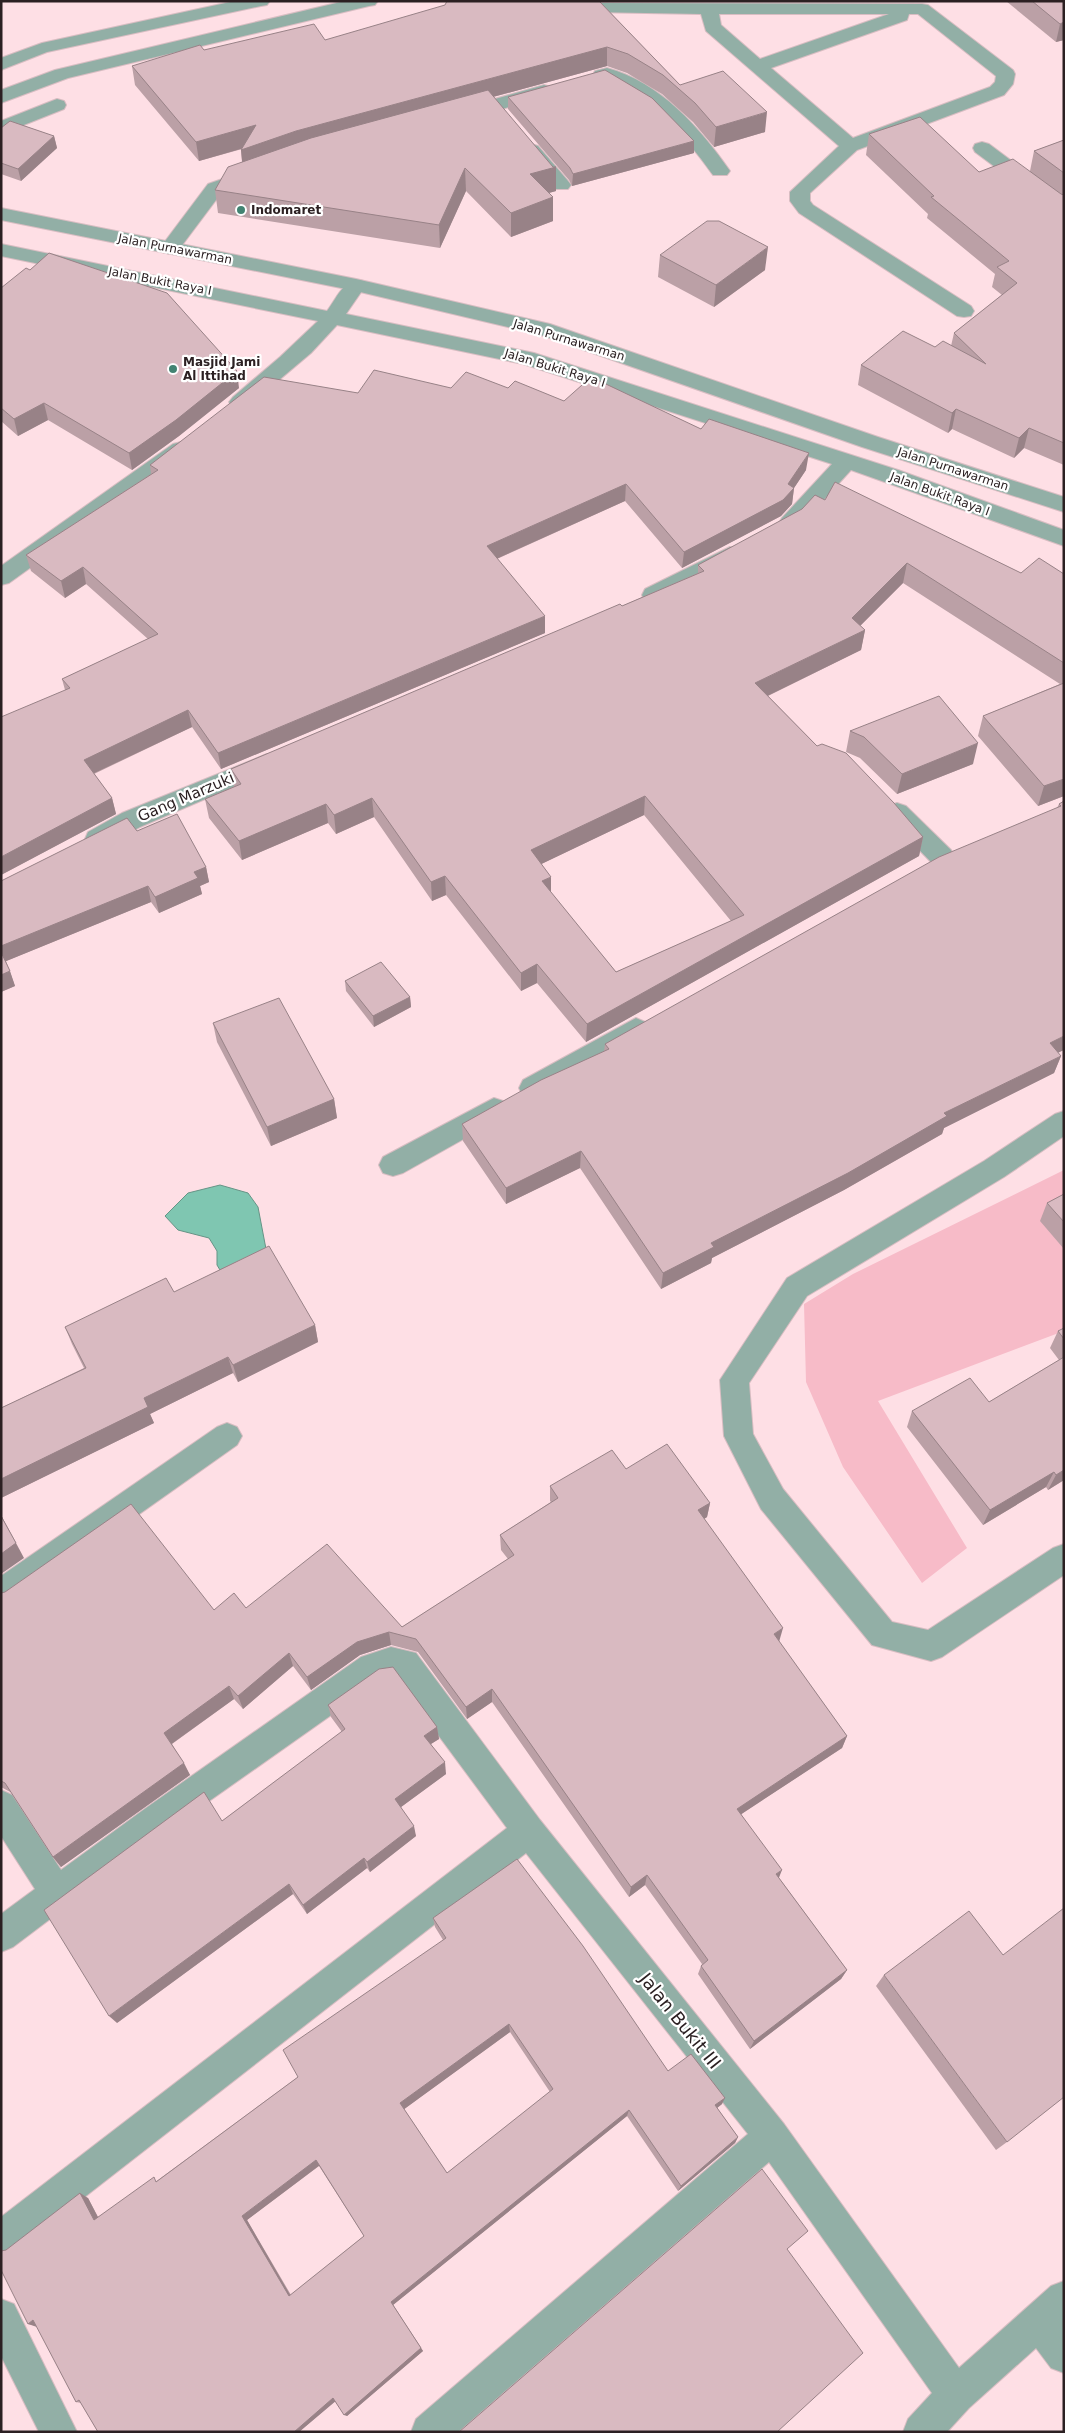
<svg xmlns="http://www.w3.org/2000/svg" width="1065" height="2433" font-family="'DejaVu Sans',sans-serif">
	<style>
		.green { fill: #f7bbc8 }
		.water { fill: #7fc6b1; stroke: #669486 }
		.lines { fill: none; stroke-linecap: round; stroke-linejoin: round }
		.minor-casing { stroke: #d8bdc2; stroke-width: 2 }
		.tertiary-casing { stroke: #d8bdc2; stroke-width: 2 }
		.minor { fill: #92afa6; fill-rule: evenodd }
		.tertiary { fill: #92afa6; fill-rule: evenodd }
		.wall { fill: #bba0a6; fill-rule: evenodd }
		.shaded-wall { fill: #988287 }
		.building { fill: #d9bac1; stroke: #988287; fill-rule: evenodd }
		.poi-dot { fill: #428372; stroke: #fff; stroke-width: 2 }
		.labels { text-anchor: middle; stroke-width: 4.5; stroke-linejoin: round; paint-order: stroke }
		.far-poi-label { font-size: 12px; font-weight: bold; fill: #2b2022; stroke: #fff; text-anchor: start }
		.far-street-label { font-size: 12px; fill: #2b2022; stroke: #fff }
		.street-label { font-size: 15px; fill: #2b2022; stroke: #fff }
		.near-street-label { font-size: 18px; fill: #2b2022; stroke: #fff }
	</style>
	<rect width="100%" height="100%" fill="#fedfe5"/>
	<path class="green" d="M1064,1170v161l-186,70 89,147 -45,35 -79,-116 -37,-85 -2,-78 49,-30z"/>
	<path class="water" d="M220,1185l28,8 10,14 8,42 -46,21 -3,-5v-14l-8,-13 -31,-8 -13,-14 23,-23z"/>
	<g class="lines">
		<g class="minor-casing">
			<g id="minor">
				<path d="M235,1h35l-3,4 -6,1 -214,46 -46,18v-12l41,-15z"/>
				<path d="M345,1h33l-3,4 -6,1 -301,72 -67,25v-13l54,-20z"/>
				<path d="M596,3l326,1 6,1 85,65 2,4 -2,10 -9,11 -147,55 -47,43v8l3,4 158,101 3,5 -3,5 -7,1 -7,-1 -158,-103 -9,-12v-9l49,-46 -133,-115 -5,-17 -111,-2 -3,-4 3,-4zM719,14h170l-129,45 -39,-34zM909,14h9l78,62 -1,6 -5,5 -137,51 -82,-70 136,-48z"/>
				<path d="M607,68c53,14 93,60 123,103l-3,4h-14c-30,-42 -66,-83 -118,-96l-2,-4 2,-4z"/>
				<path d="M544,85l7,2 2,4 -2,4 -88,25 -7,-2 -2,-4 2,-4z"/>
				<path d="M57,99l7,2 2,4 -2,4 -63,25v-13z"/>
				<path d="M982,142l7,2 75,56v15l-7,-2 -82,-61 -2,-4 2,-4z"/>
				<path d="M531,144l7,2 30,35 3,4 -3,4h-14l-30,-35 -3,-4 3,-4z"/>
				<path d="M251,169l7,2 3,4 -3,4 -36,13 -45,60 -7,2 -7,-2 -3,-4 48,-64z"/>
				<path d="M1,244l326,67c10,-13 18,-35 36,-30l3,4 -20,29 188,39 364,117 166,60v16l-213,-76 -53,58 -8,3 -8,-3 -3,-5 3,-5 50,-54 -309,-100 -186,-39 -26,28 -64,54 -7,2 -7,-2 -4,-5 4,-5 47,-40 38,-36 -317,-65z"/>
				<path d="M181,442l8,2 3,5 -3,5 -180,129 -8,2v-19l172,-122z"/>
				<path d="M730,547l8,3 3,5 -3,5 -77,41 -8,2 -8,-2 -3,-6 3,-6z"/>
				<path d="M267,754l8,3 4,6 -4,6 -135,58 -34,19 -9,2 -9,-2 -3,-7 3,-7 34,-19z"/>
				<path d="M897,803l9,3 45,44 3,7 -3,7 -9,2 -9,-2 -45,-46 -3,-6 3,-6z"/>
				<path d="M636,1018l9,4 4,7 -4,7 -104,60 -9,3 -9,-3 -4,-8 4,-8z"/>
				<path d="M494,1098l9,3 4,8 -4,8 -100,56 -10,3 -10,-3 -4,-8 4,-8z"/>
				<path d="M1064,1111v25l-60,41 -197,119 -58,87 4,51 30,55 109,133 36,8 125,-82 11,-4v31l-122,82 -11,4 -59,-16 -111,-136 -37,-73 -4,-56 67,-102 197,-117 71,-47z"/>
				<path d="M227,1423l10,4 5,9 -5,9 -225,159 -11,4v-32l216,-149z"/>
				<path d="M391,1647l25,6 124,167 244,304 175,244 92,-82 13,-5v92l-13,-5 -15,-20 -67,60 -22,24h-44l5,-13 24,-26 -163,-231 -311,270h-47l5,-13 332,-285 -222,-281 -512,399 -13,5v-40l506,-389 -111,-150 -15,2 -213,150 -155,117 -12,5v-38l34,-25 -34,-53v-46l11,5 49,75 85,-62 215,-151z"/>
				<path d="M1,2299l13,5 63,128h-38l-38,-76z"/>
			</g>
		</g>
		<g class="tertiary-casing">
			<path id="tertiary" d="M1,208l355,71 194,45 328,113 186,60v15l-202,-65 -324,-113 -182,-43 -355,-71z"/>
		</g>
		<use href="#minor" class="minor"/>
		<use href="#tertiary" class="tertiary"/>
	</g>
	<g class="wall">
		<path d="M599,1l81,84 85,47 -51,15 -21,-25 -31,-28 -35,-21 -20,-7 -114,31 63,94 -7,2 4,4v24l-42,16 -45,-46 -26,57 -222,-35 -3,-23 27,-28 -1,-12 1,-1 -43,12 -64,-76 -3,-19 72,-16 121,-10z"/>
		<path d="M1006,1h58v39l-8,2z"/>
		<path d="M508,97l186,56 -122,33 -3,-6 -61,-71z"/>
		<path d="M1,128l53,8 3,12 -36,33 -20,-7z"/>
		<path d="M869,134l110,38 51,-1 4,-20 30,-11v325l-40,-17 -10,10 -62,-29 -4,4 -90,-48 3,-20 74,-18 16,-1 3,-13 48,-38 -10,-8 3,-13 -68,-56 1,-4 -62,-59z"/>
		<path d="M660,255l105,15 -51,37 -56,-30z"/>
		<path d="M1,288l238,100 -60,48 -47,34 -84,-50 -30,16 -17,-15z"/>
		<path d="M451,388h57l56,13 137,28 105,41 -12,18 -2,16 -11,12 -99,52 -57,-67 -128,58 48,74 -324,136 -29,-42 -98,47 18,24 4,16 -115,61 64,-185 -3,-11 86,-40 -62,-55 -21,14 -34,-27 -5,-16 125,-81 -1,-9 208,-72z"/>
		<path d="M825,500l196,73 43,1v222l-26,10 -60,-70 5,-20 77,-32 -157,-101 -43,43 5,4 -4,20 -93,46 49,50 106,91 -4,19 -333,186 -49,-59 -16,8 -75,-96 -14,6 -58,-84 -38,17 -8,-11 -86,37 -33,-42 -4,-19 29,-12 -3,-18 391,-163 76,-33v-8zM644,815l87,106 -115,51 -65,-79 -10,-29z"/>
		<path d="M850,731l123,33 -76,30 -37,-36 -14,-6z"/>
		<path d="M1064,801l-6,252 3,3 -7,17 -110,55 -2,6 -98,56 -132,68 -1,5 -50,26 -81,-121 -74,36 -43,-63 -1,-17 142,-73 1,-7 452,-236 2,-4z"/>
		<path d="M137,831l69,36 3,15 -9,4 2,8 -43,19 -8,-11 -145,59 9,25 -14,6v-111z"/>
		<path d="M345,981l65,16 1,10 -37,20 -28,-36z"/>
		<path d="M213,1023l121,76 3,19 -66,28 -54,-104z"/>
		<path d="M1064,1194v55l-24,-28 7,-18z"/>
		<path d="M174,1292l141,33 3,17 -80,40 -5,-9 -83,41 4,9 -153,75v-90l83,-40 -12,-24 -7,-17z"/>
		<path d="M1064,1328v152l-16,10 -2,-3 -63,38 -76,-98 5,-16 77,-9 70,-42 -9,-12 8,-17z"/>
		<path d="M626,1469l84,34 -3,14 -3,2 75,123 68,94 -5,12 -101,66 38,64 68,92 -6,9 -91,70 -52,-75 3,-8 1,-2 -57,-79 -16,12 -137,-195 -25,17 -49,-67 -27,-7 -31,10 -49,35 -18,-24 -50,43 -9,-10 -62,45 18,31 -129,92 -8,-10 -41,-64 -11,-6v-194l213,17 32,-2 156,19 106,-68 -7,-9 -1,-15 51,-33 -1,-1v-15z"/>
		<path d="M328,1705l109,22 2,12 -8,5 15,30 -45,33 15,29 -46,36 -3,-4 -60,46 -14,-20 -176,129 105,-202 120,-89 -11,-15z"/>
		<path d="M433,1918l235,153 54,33 -5,4 21,29 -3,6 -57,48 -51,-75 -234,189 30,46 -76,65 -12,-15 -36,31h-201l-17,-29 -5,-1 -39,-76 -9,-2 -22,-74 82,-52 10,19 60,-37 140,-103 145,-137 -8,-13zM510,2032l40,60 -103,81 -43,-64zM319,2166l45,70 -73,59 -44,-75z"/>
		<path d="M884,1975l123,167 -11,8 -120,-164z"/>
	</g>
	<g class="shaded-wall">
		<path d="M1064,22v18l-8,2 4,-18z"/>
		<path d="M607,47v19l-309,84 -55,20 -2,-20 55,-19z"/>
		<path d="M767,112l-2,20 -51,15 2,-20z"/>
		<path d="M256,125l2,19 -59,17 -3,-19z"/>
		<path d="M54,136l3,12 -36,33 -3,-12z"/>
		<path d="M694,141v12l-122,33 1,-12z"/>
		<path d="M556,167v24l-26,7v-24z"/>
		<path d="M465,168l1,23 -26,57 -1,-23z"/>
		<path d="M553,197v24l-42,16v-24z"/>
		<path d="M768,247l-3,23 -51,37 2,-22z"/>
		<path d="M237,371l2,17 -60,48 -47,34 -3,-17z"/>
		<path d="M44,403l4,17 -30,16 -4,-17z"/>
		<path d="M956,409l-4,20 -4,4 4,-20z"/>
		<path d="M1029,428l-5,20 -10,10 5,-20z"/>
		<path d="M809,453l-3,17 -12,18 -2,16 -11,12 -99,52 2,-16 104,-68z"/>
		<path d="M626,484l-1,17 -138,62v-17z"/>
		<path d="M907,563l-4,20 -55,55 4,-20z"/>
		<path d="M83,567l3,17 -21,14 -4,-17z"/>
		<path d="M545,616v17l-324,136 -3,-16z"/>
		<path d="M865,630l-4,20 -108,53 2,-20z"/>
		<path d="M188,710l4,17 -104,49 -4,-16z"/>
		<path d="M978,743l-5,21 -76,30 5,-20z"/>
		<path d="M1064,779v17l-26,10 6,-20z"/>
		<path d="M645,796l-1,19 -113,54v-19z"/>
		<path d="M112,798l4,16 -115,61v-18z"/>
		<path d="M372,798l2,19 -38,17 -2,-19z"/>
		<path d="M326,804l2,19 -86,37 -3,-19z"/>
		<path d="M923,837l-4,19 -333,186 1,-18z"/>
		<path d="M206,867l3,15 -9,4 2,8 -43,19 -4,-16 39,-25z"/>
		<path d="M445,876l1,19 -14,6 -1,-19z"/>
		<path d="M551,877v19l-9,-15z"/>
		<path d="M148,886l3,16 -147,60 -3,-9v-7z"/>
		<path d="M537,964v19l-16,8v-18z"/>
		<path d="M10,971l5,15 -14,6v-17z"/>
		<path d="M410,997l1,10 -37,20 -1,-11z"/>
		<path d="M1064,1036v14l-21,10 7,-17z"/>
		<path d="M1061,1056l-7,17 -110,55 -2,6 -98,56 -132,68 -1,5 -50,26 2,-16 48,-30 233,-130z"/>
		<path d="M334,1099l3,19 -66,28 -4,-19z"/>
		<path d="M581,1151l-1,17 -74,36v-16z"/>
		<path d="M315,1325l3,17 -80,40 -5,-17z"/>
		<path d="M228,1357l5,16 -83,41 4,9 -153,75v-19l143,-81z"/>
		<path d="M1064,1470v10l-16,10 8,-15z"/>
		<path d="M1054,1472l-8,15 -63,38 7,-15z"/>
		<path d="M710,1503l-3,14 -12,8 3,-15z"/>
		<path d="M1,1515l23,43 -23,16z"/>
		<path d="M783,1628l-4,14 -5,-8z"/>
		<path d="M389,1632l2,13 -31,10 -49,35 -4,-13 50,-35z"/>
		<path d="M289,1653l4,13 -50,43 -5,-13z"/>
		<path d="M229,1686l5,13 -64,46 -6,-12z"/>
		<path d="M492,1689v13l-25,17 -1,-12z"/>
		<path d="M437,1727l2,12 -13,8 -2,-11z"/>
		<path d="M847,1736l-5,12 -108,71 3,-10z"/>
		<path d="M445,1762l1,12 -49,36 -2,-11z"/>
		<path d="M184,1763l6,12 -129,92 -8,-10z"/>
		<path d="M414,1826l2,10 -46,36 -3,-10z"/>
		<path d="M364,1858l3,10 -60,46 -4,-9z"/>
		<path d="M782,1870l-4,10 -2,-6z"/>
		<path d="M647,1875l-2,10 -16,12 2,-10z"/>
		<path d="M289,1884l4,10 -176,129 -8,-7z"/>
		<path d="M847,1970l-6,9 -91,70 4,-8z"/>
		<path d="M509,2024l1,8 -107,78 -3,-7z"/>
		<path d="M725,2098l-3,6 -10,8 3,-7z"/>
		<path d="M629,2110l-2,6 -234,189 30,46 -76,65 -3,-1 47,-113z"/>
		<path d="M738,2137l-3,6 -57,48 3,-5z"/>
		<path d="M316,2160l4,5 -73,55 46,80 -4,-4 -47,-80z"/>
		<path d="M80,2193l8,5 14,27 -8,-5z"/>
		<path d="M33,2320l4,7 -9,-3z"/>
		<path d="M333,2398l4,2 -38,32h-5z"/>
	</g>
	<g class="building">
		<path d="M447,1h152l81,84 43,-14 44,41 -51,15 -21,-24 -32,-28 -35,-21 -21,-7 -311,84 -55,19 15,-25 -60,17 -64,-76 68,-21 4,5 110,-26 11,16 120,-35z"/>
		<path d="M1032,1h32v21l-4,2z"/>
		<path d="M605,70l47,28 42,43 -121,33 -3,-6 -62,-71z"/>
		<path d="M488,90l65,77h3l-26,7 23,23 -42,16 -46,-45 -26,57 -224,-35 13,-23 83,-29z"/>
		<path d="M920,117l59,55 34,-13 48,35 3,1v248l-35,-15 -10,10 -63,-29 -4,4 -91,-48 42,-34 32,16 8,-6 43,23 -32,-31 63,-50 -20,-16 12,-6 -78,-64 3,-1 -65,-62z"/>
		<path d="M10,121l44,15 -36,33 -17,-6v-35z"/>
		<path d="M1064,140v33l-30,-22z"/>
		<path d="M707,221h12l49,26 -52,38 -56,-30z"/>
		<path d="M49,253l118,40 70,78 -61,49 -47,33 -85,-50 -30,16 -13,-11v-120l25,-20 4,2z"/>
		<path d="M374,370l77,18 15,-16 42,16 7,-7 49,20 27,-24 110,52 8,-10 100,34 -21,31 6,4 -11,12 -99,52 -58,-68 -139,62 58,70 -327,137 -30,-43 -104,50 28,38 -111,59v-140l69,-29 -8,-9 96,-45 -75,-67 -22,14 -35,-26 132,-85 -8,-5 114,-88 94,16z"/>
		<path d="M835,482l186,91 18,-15 25,16v89l-157,-100 -55,55 13,12 -110,53 62,63 5,-2 24,9 48,50 29,34 -336,187 -50,-60 -16,9 -76,-97 -14,6 -59,-84 -38,17 -8,-11 -87,37 -34,-42 36,-15 -10,-15 328,-139 61,-26 2,2 82,-35 -6,-6 104,-56 13,-14 10,5zM645,796l99,119 -128,57 -74,-91 9,-4 -20,-27z"/>
		<path d="M1064,683v96l-20,7 -61,-70z"/>
		<path d="M939,696l39,47 -76,31 -38,-37 -14,-6z"/>
		<path d="M1064,801v235l-14,7 11,13 -117,57 3,3 -99,57 -137,70 3,4 -51,26 -82,-122 -75,37 -44,-64 79,-44 68,-31 -4,-5 334,-187 122,-51 -2,-2z"/>
		<path d="M177,814l29,53 -12,5 4,6 -43,19 -7,-11 -147,60v-65l126,-63 10,13z"/>
		<path d="M1,952l9,19 -9,4z"/>
		<path d="M381,962l29,35 -37,19 -28,-35z"/>
		<path d="M279,998l55,101 -67,28 -54,-104z"/>
		<path d="M1064,1194v28l-17,-19z"/>
		<path d="M269,1246l46,79 -82,40 -5,-8 -84,41 4,9 -147,72v-71l85,-40 -21,-41 101,-49 8,14z"/>
		<path d="M1064,1328v11l-6,-8z"/>
		<path d="M1064,1357v113l-8,5 -2,-3 -64,38 -78,-99 58,-33 19,24z"/>
		<path d="M667,1444l43,59 -12,7 85,118 -9,6 73,102 -110,73 45,61 -6,4 71,96 -93,71 -53,-75 7,-6 -61,-85 -16,12 -139,-198 -26,18 -50,-68 -27,-7 -32,10 -50,35 -18,-24 -51,43 -9,-10 -65,47 20,30 -131,94 -48,-74 -4,-2v-188l4,-1 126,-88 83,106 20,-17 12,15 81,-64 75,83 112,-72 -14,-20 58,-37 -8,-12 62,-36 14,19z"/>
		<path d="M1,1516l15,27 -15,11z"/>
		<path d="M393,1667l44,60 -13,9 21,26 -50,37 19,27 -47,36 -3,-4 -61,47 -14,-21 -180,132 -65,-106 160,-118 18,29 123,-92 -17,-24 51,-36z"/>
		<path d="M517,1859l66,87 85,125 23,-17 34,44 -10,7 23,32 -57,49 -52,-76 -238,192 30,46 -77,67 -11,-17 -39,34h-196l-19,-32 -3,2 -43,-82 -5,4 -27,-54v-19l5,-1 74,-57 14,27 60,-43 2,5 142,-105 -15,-27 163,-112 -13,-20zM509,2024l44,65 -106,84 -47,-70zM316,2160l48,76 -75,60 -47,-80z"/>
		<path d="M1064,1908v189l-57,45 -123,-167 85,-64 34,44z"/>
		<path d="M762,2169l46,62 -21,18 76,104 -86,79h-318z"/>
	</g>
	<g class="poi-dot">
		<circle cx="241" cy="210" r="5"/>
		<circle cx="173" cy="369" r="5"/>
	</g>
	<g class="labels">
		<g class="far-poi-label">
			<text x="251" y="214">Indomaret</text>
			<text x="183" y="366">Masjid Jami<tspan x="183" dy="14">Al Ittihad</tspan></text>
		</g>
		<g class="far-street-label">
			<text transform="translate(175 249) rotate(11)" y="4">Jalan Purnawarman</text>
			<text transform="translate(160 281) rotate(11)" y="4">Jalan Bukit Raya I</text>
			<text transform="translate(569 340) rotate(17)" y="4">Jalan Purnawarman</text>
			<text transform="translate(555 368) rotate(17)" y="4">Jalan Bukit Raya I</text>
			<text transform="translate(953 469) rotate(18)" y="4">Jalan Purnawarman</text>
			<text transform="translate(940 494) rotate(20)" y="4">Jalan Bukit Raya I</text>
		</g>
		<g class="street-label">
			<text transform="translate(186 797) rotate(-23)" y="5">Gang Marzuki</text>
		</g>
		<g class="near-street-label">
			<text transform="translate(680 2021) rotate(51)" y="6">Jalan Bukit III</text>
		</g>
	</g>
	<rect width="1065" height="2433" fill="none" stroke="#2b2022" stroke-width="5"/>
</svg>
